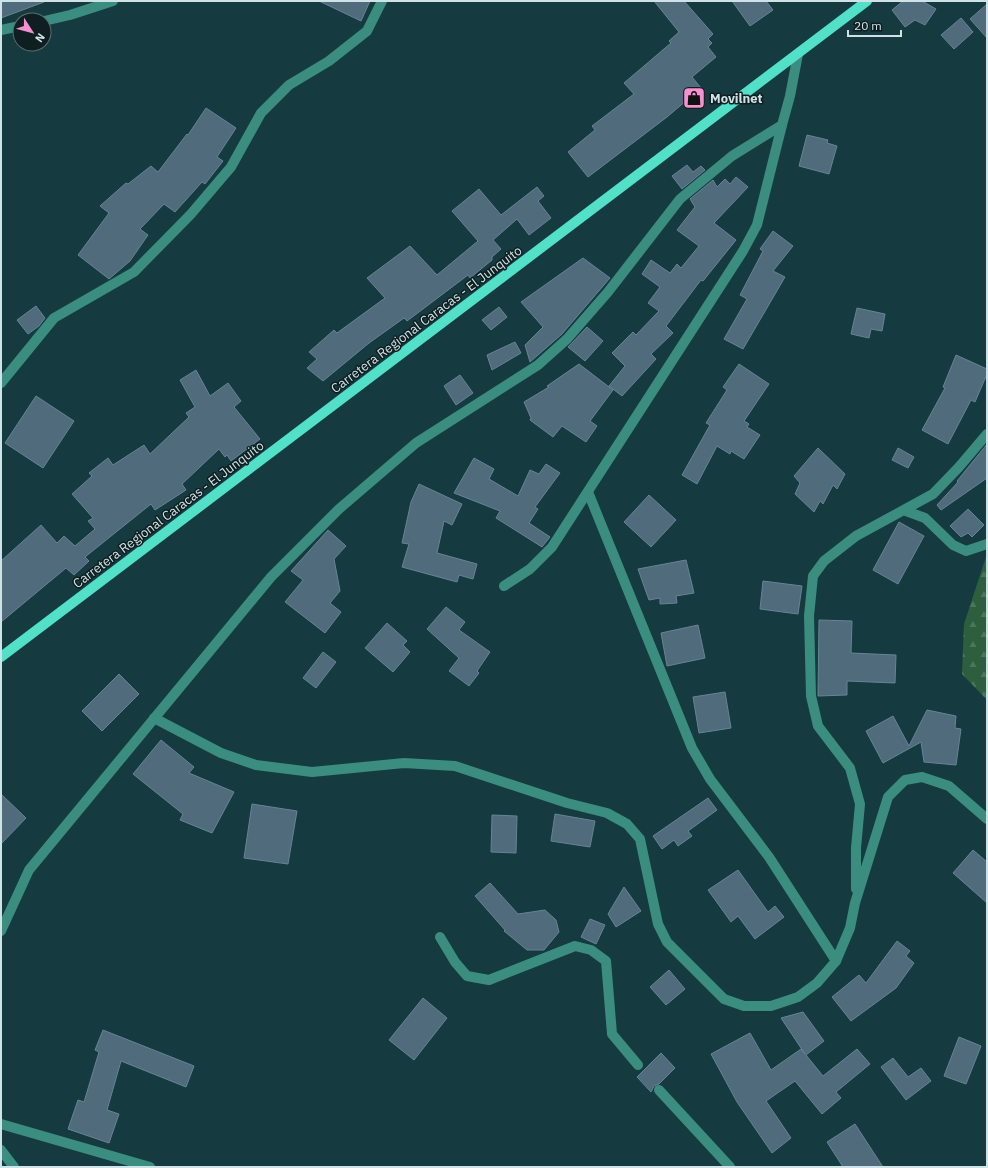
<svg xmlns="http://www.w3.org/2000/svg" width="988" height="1168" font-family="'IBM Plex Sans',sans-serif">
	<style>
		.forest { fill: url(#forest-firs) }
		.building { fill: #4f6b7c; stroke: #678496 }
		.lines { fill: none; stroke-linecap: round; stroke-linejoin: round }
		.minor { stroke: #3b8d80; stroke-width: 10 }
		.major { stroke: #52e0c9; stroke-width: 10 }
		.labels { text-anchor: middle; stroke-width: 3; stroke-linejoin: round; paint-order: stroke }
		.poi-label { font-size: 13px; font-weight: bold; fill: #cfe3e6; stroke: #0f1f21; text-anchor: start }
		.street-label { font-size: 13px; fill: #cfe3e6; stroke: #0f1f21 }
	</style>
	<defs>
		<pattern id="forest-firs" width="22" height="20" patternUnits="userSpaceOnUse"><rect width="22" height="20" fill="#2d5f3f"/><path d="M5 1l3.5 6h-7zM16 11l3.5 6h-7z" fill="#4a765b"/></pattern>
	</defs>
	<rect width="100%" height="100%" fill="#153b40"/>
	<path class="forest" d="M987,554v146l-25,-26 2,-50z"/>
	<g class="building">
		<path d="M1,1h42l1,1 -43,16z"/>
		<path d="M319,1h51l-9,20z"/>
		<path d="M654,1h30l29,33 -5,5 4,4 -4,4 8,10 -24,20 9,11 -34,29 -79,60 -20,-25 27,-22 -3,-4 42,-32 -10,-11 47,-40 -2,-2 10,-9z"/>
		<path d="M732,1h34l7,9 -23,16z"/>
		<path d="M903,1h19l14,8 -11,16 -10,-5 -10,7 -13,-17z"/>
		<path d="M987,4v34l-17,-19z"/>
		<path d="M961,18l12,14 -19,17 -13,-14z"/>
		<path d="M206,108l30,20 -19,29 6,4 -18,23 -3,-2 -27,30 -11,-8 -24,25 8,6 -18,26 -21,18 -31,-24 31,-42 -9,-7 26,-23 2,1 23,-18 7,6 29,-38 1,1z"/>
		<path d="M807,135l21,5 -1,3 10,3 -8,28 -30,-8z"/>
		<path d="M687,165l6,7 8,-6 4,4 -23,19 -10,-13z"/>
		<path d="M736,177l12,10 -34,36 22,17 -33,41 -2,-1 -35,46 7,7 -22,21 5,5 -34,37 -13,-10 16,-20 -13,-13 21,-21 3,3 23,-24 -11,-8 12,-16 -18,-13 9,-14 19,13 7,-9 4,4 18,-22 -22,-16 18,-23 -5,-8 23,-19 4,7 8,-8 5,5z"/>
		<path d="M537,187l7,9 -6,5 13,17 -22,17 -12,-16 -24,21 8,9 -9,8v3l-22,18 -2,-3 -61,46 -3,-3 -35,25 -46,38 -16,-13 10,-9 -8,-7 25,-22 3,3 48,-35 -18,-20 43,-32 27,29 41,-34 -26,-30 27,-22 22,26z"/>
		<path d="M773,231l20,15 -20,25 12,6 -42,72 -19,-10 23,-40 -7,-4 23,-44 -3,-2z"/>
		<path d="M583,258l27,20 -48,56 -32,28 -5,-17 18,-18 -22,-25z"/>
		<path d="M36,306l9,12 -6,8 -11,8 -11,-14z"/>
		<path d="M499,307l8,10 -16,13 -9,-10z"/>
		<path d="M857,308l28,6 -3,17 -11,-2 -2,9 -18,-4z"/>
		<path d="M587,327l16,14 -18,20 -17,-14z"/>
		<path d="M515,342l6,11 -29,17 -5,-15z"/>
		<path d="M956,355l31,14v5l-12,28 -4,-2 -23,44 -26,-14 23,-42 -2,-1z"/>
		<path d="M579,364l34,26 -23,31 7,5 -11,16 -24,-16 -9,11 -23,-17 1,-2 -7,-16 25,-15 -2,-1z"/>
		<path d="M739,364l30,20 -25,37 5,3 -2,3 13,8 -16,24 -13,-8 -1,3 -13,-8 -20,38 -15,-9 28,-50 -4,-2 21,-33 -4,-3z"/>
		<path d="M196,370l14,26 18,-13 13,18 -7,6 26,32 -29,22 -4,-6 -2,2 -6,-8 -37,35 4,6 -31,20 -4,-6 -66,53 4,4 -15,14 -8,-7 -65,54v-61l40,-36 16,18 7,-7 11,10 20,-17 -7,-8 5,-3 -21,-24 20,-18 -3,-3 19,-15 5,7 31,-20 6,9 39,-37 -3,-4 9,-6 -15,-27z"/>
		<path d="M460,375l13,18 -17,12 -12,-19z"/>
		<path d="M36,396l38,25 -31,47 -38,-25z"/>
		<path d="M987,444v34l-46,32 -4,-5 21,-23 -1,-1z"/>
		<path d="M818,448l27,26 -8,15 -4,-4 -10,19 -3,-3 -6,11 -19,-18 5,-11 -6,-7z"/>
		<path d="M898,448l16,9 -6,11 -16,-8z"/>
		<path d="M474,458l20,11 -5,10 29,17 12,-26 9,4 7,-10 14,9 -25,34 3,2 -9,14 21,14 -8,10 -46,-29 4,-7 -46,-18z"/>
		<path d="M419,484l43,20 -10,21 -8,-4 -7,32 40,11 -4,15 -14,-4 -2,7 -55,-15 7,-23 -7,-1 9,-41z"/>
		<path d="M649,495l27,25 -25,27 -27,-25z"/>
		<path d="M968,509l16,16 -12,12 -4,-4 -7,4 -11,-11z"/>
		<path d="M899,522l25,14 -26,48 -25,-14z"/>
		<path d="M328,530l18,16 -12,13 6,32 -10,12 11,9 -16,21 -40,-31 18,-22 -12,-9z"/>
		<path d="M686,560l8,33 -18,3 1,7 -17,1v-6l-11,2 -11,-31z"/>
		<path d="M763,581l39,5 -4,28 -38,-5z"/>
		<path d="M446,607l19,15 -6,8 31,22 -13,19 2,2 -10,13 -20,-15 10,-13 -32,-29z"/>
		<path d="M819,620l33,1 -1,32 45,2 -1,28 -48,-2v14l-29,1z"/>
		<path d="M387,623l20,18 -4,4 7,7 -17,20 -28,-24z"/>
		<path d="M698,625l7,33 -38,8 -6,-33z"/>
		<path d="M323,652l13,10 -20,26 -13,-10z"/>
		<path d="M119,674l20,20 -37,37 -20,-20z"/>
		<path d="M725,692l6,36 -32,5 -6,-36z"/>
		<path d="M927,710l29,6 -1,12 6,1 -5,36 -32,-3 -3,-20 -38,21 -17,-32 27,-15 16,30z"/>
		<path d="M161,740l33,27 -5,6 45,19 -22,41 -32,-13 3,-6 -50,-40z"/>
		<path d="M1,794l25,24 -25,26z"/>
		<path d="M708,798l9,12 -29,21 4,5 -14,10 -4,-6 -12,9 -9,-13z"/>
		<path d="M252,804l45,7 -9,53 -44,-6z"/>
		<path d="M555,814l40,7 -5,26 -39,-6z"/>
		<path d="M492,815l25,1 -1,37 -25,-1z"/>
		<path d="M973,850l14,12v41l-34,-30z"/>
		<path d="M738,870l30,42 7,-6 9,11 -29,22 -17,-23 -7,6 -23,-32z"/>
		<path d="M490,883l28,31 27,-4 11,10 3,12 -15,18h-17l-23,-19 1,-1 -30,-34z"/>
		<path d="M624,887l17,24 -25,16 -8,-13z"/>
		<path d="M590,919l15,6 -9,19 -15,-7z"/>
		<path d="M897,941l13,10 -4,5 8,7 -18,25 -45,33 -19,-24 27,-22 7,8z"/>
		<path d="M669,970l16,19 -19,16 -16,-18z"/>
		<path d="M423,998l24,20 -33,42 -25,-20z"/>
		<path d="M803,1012l21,29 -18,14 17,21 34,-27 13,15 -34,28 5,6 -19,16 -27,-33 -29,20 25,37 -19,15 -35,-51 -26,-48 39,-21 21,37 30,-21 4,5 -24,-36z"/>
		<path d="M103,1030l91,36 -8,21 -65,-26 -14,49 12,4 -10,29 -41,-14 10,-29 6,2 15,-50 -4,-2z"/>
		<path d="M959,1037l22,9 -15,38 -22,-8z"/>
		<path d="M661,1053l14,15 -16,16 -5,2 -3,6 -14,-15z"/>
		<path d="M893,1058l15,19 13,-9 10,13 -25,19 -25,-33z"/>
		<path d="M855,1124l28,43h-40l-16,-25z"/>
	</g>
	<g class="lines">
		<g class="minor">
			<path d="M44,21l26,-6 43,-14"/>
			<path d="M1,30l19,-4"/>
			<path d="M1,383l53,-65 80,-46 57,-58 40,-47 30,-54 28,-28 40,-24 38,-30 15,-30"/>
			<path d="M588,492l104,256 18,31 59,78 67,104"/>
			<path d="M906,511l19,7 28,27 13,6 21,-7"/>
			<path d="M504,586l26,-17 22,-22 191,-296 14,-26 25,-100"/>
			<path d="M154,718l67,35 35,12 56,7 92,-9 51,3 112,37 40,10 20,11 13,15 18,85 9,18 57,57 20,7h27l27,-9 19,-14 19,-22 14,-33 5,-25 33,-106 17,-17 17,-3 27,9 38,33"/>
			<path d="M856,889v-41l4,-44 -10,-36 -32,-42 -7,-30 -2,-80 4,-40 11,-15 32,-25 77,-42 26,-27 28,-33"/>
			<path d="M1,931l28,-61 242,-293 68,-68 77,-66 122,-78 29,-26 41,-47 72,-93 52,-43 50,-31 8,-29 8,-42"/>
			<path d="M440,937l15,25 12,14 22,4 86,-34 16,4 15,11 6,73 26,31"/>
			<path d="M659,1090l71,77"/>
			<path d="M1,1124l149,43"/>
			<path d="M1,1150l13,17"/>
		</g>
		<path class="major" d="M1,657l866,-656"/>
	</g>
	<defs>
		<g id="shop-square" transform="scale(1.15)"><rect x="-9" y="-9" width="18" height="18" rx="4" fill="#f790ce" stroke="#0f1f21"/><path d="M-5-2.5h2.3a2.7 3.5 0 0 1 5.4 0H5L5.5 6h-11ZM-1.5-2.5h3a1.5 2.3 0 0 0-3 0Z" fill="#111"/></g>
	</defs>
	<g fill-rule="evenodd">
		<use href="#shop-square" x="694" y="98"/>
	</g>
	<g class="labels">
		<g class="poi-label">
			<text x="710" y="103">Movilnet</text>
		</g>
		<g class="street-label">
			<text transform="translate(426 319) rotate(-37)" y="5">Carretera Regional Caracas - El Junquito</text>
			<text transform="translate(168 514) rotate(-37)" y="5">Carretera Regional Caracas - El Junquito</text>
		</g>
	</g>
	<rect width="988" height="1168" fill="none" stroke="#cfe3e6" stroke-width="4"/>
	<g transform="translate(32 32) rotate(126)"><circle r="19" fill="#0f1f21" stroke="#5c6d70"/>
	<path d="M0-3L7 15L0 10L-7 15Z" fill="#f790ce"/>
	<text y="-6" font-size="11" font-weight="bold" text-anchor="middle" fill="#cfe3e6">N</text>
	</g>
	<path d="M848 30v6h53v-6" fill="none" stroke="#cfe3e6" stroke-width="2"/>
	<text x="854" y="30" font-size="12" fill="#cfe3e6" stroke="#0f1f21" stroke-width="3" paint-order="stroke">20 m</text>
</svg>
